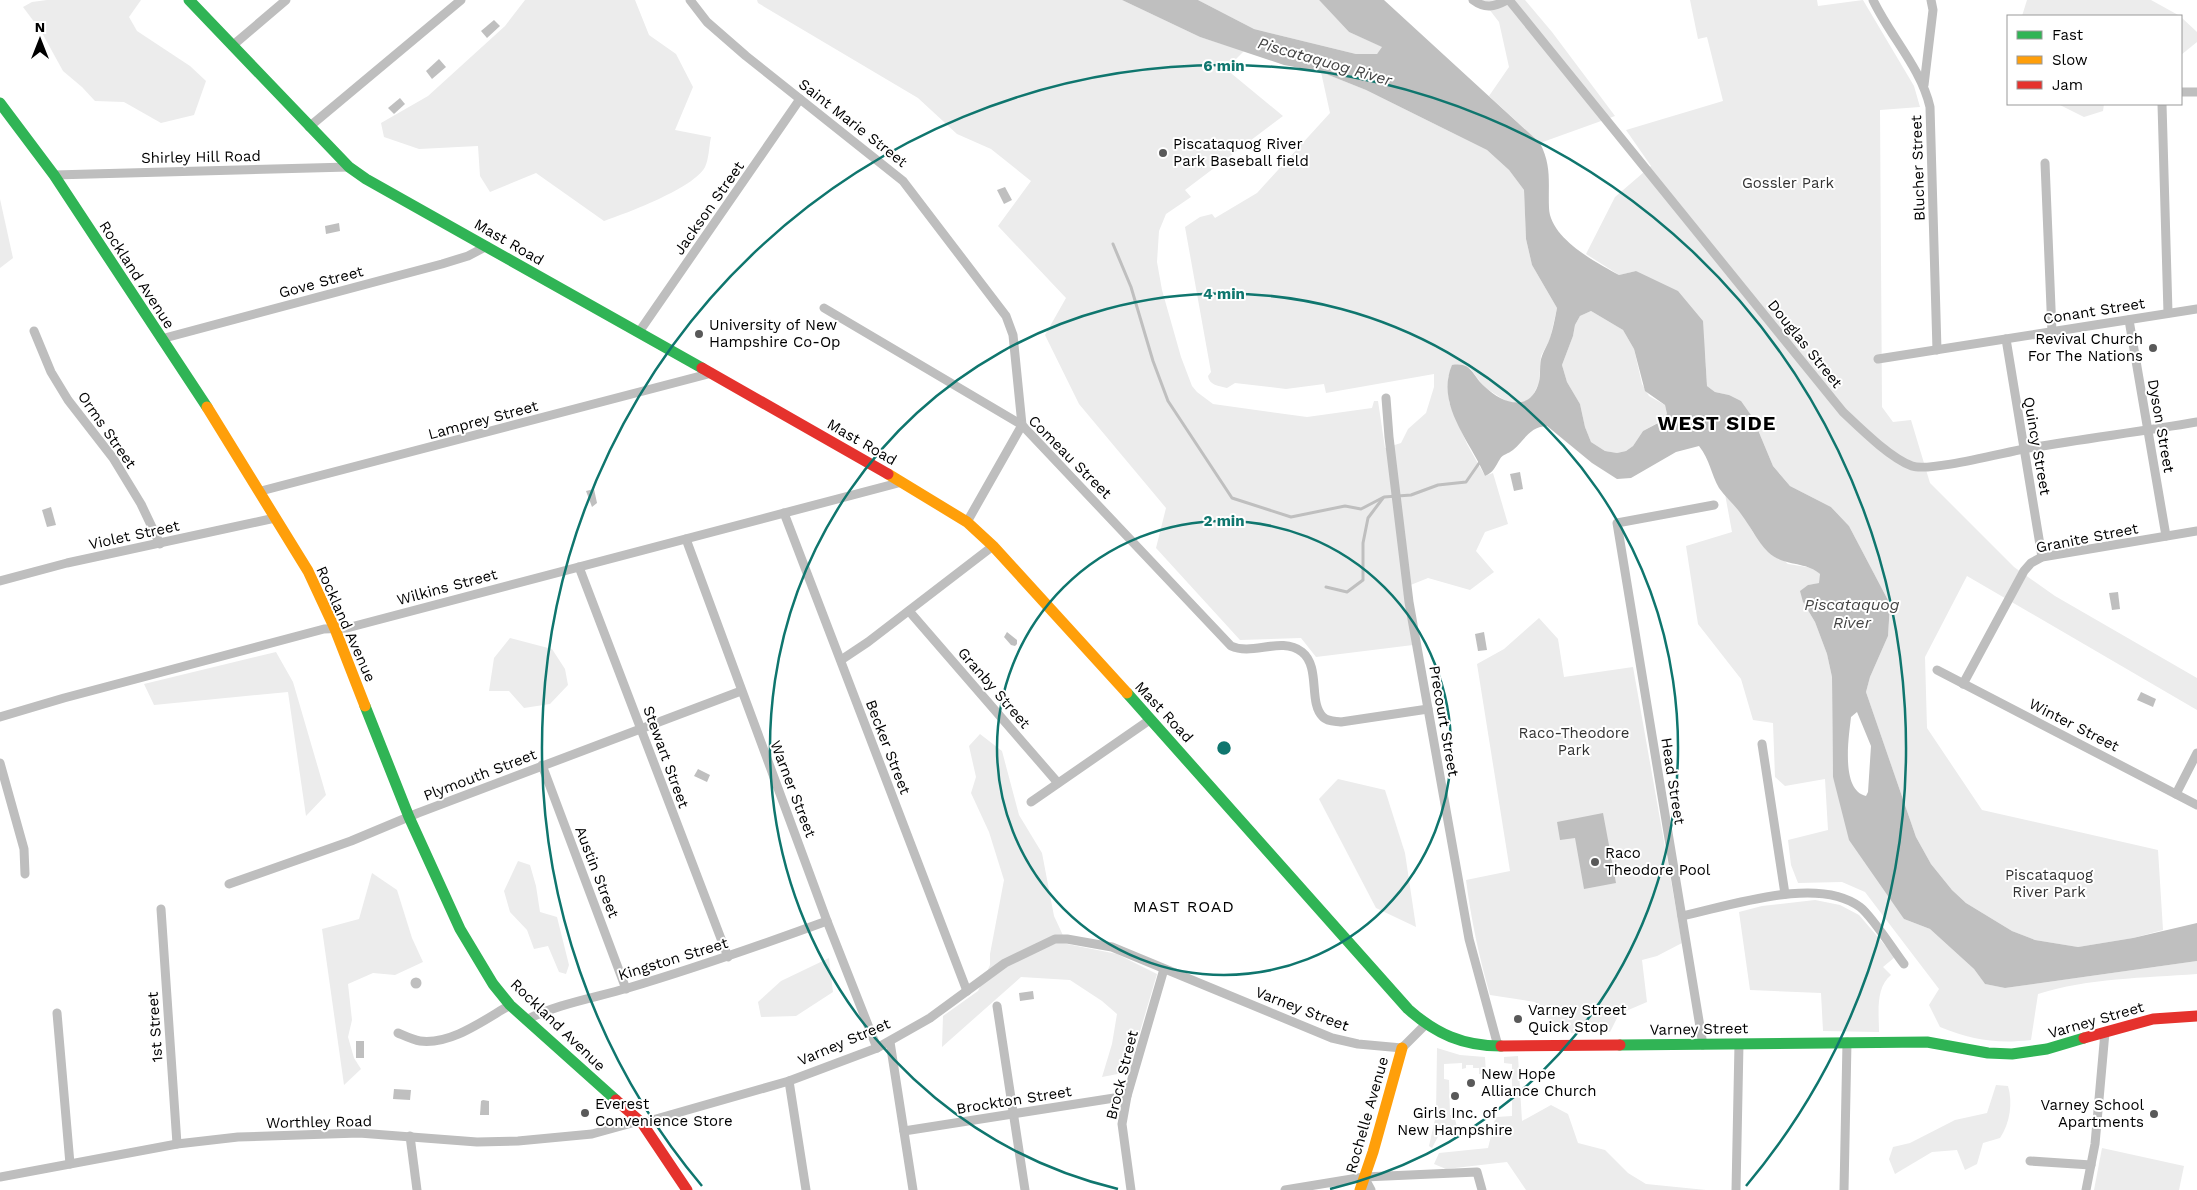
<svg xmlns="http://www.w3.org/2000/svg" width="2197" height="1190" font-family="'Work Sans',sans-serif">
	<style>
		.green { fill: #ececec }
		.water { fill: #bfbfbf; fill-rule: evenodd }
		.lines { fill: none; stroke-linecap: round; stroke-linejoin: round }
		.stream { stroke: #bfbfbf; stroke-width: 3 }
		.street { stroke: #bebebe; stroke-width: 9 }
		.fast { stroke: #30b455; stroke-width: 11 }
		.slow { stroke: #ff9f0a; stroke-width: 11 }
		.jam { stroke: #e5322d; stroke-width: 11 }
		.ring { fill: none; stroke: #0f766e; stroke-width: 2.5 }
		.poi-dot { fill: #595959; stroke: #fff; stroke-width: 2 }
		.labels { text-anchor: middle; stroke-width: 4; stroke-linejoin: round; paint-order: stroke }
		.street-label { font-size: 15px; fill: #000; stroke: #fff }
		.poi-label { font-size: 15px; fill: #000; stroke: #fff; text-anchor: start }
		.park-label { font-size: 15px; fill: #333; stroke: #fff }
		.water-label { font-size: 16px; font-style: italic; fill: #444; stroke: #fff }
		.neighbourhood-label { font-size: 16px; letter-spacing: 1px; fill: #000; stroke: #fff }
		.district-label { font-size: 20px; font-weight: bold; letter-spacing: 1px; fill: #000; stroke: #fff }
		.centre { fill: #0f766e; stroke: #fff; stroke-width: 2.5 }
		.ring-label { font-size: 15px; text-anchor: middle; font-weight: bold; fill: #0f766e; stroke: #fff; stroke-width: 4; stroke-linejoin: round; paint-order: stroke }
	</style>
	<rect width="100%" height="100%" fill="#fff"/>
	<g class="green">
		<path d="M47,0h94l-12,17 8,14 53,35 16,15 -12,34 -33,8 -37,-21 -29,-1 -13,-14 -19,-16 -22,-40 -18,-24 9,-5z"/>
		<path d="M525,0h110l14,35 27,19 17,33 -18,43 36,7c-2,9 -2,22 -6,30 -11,21 -78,46 -101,54l-68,-48 -46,19 -10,-16 -2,-30 -59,3 -35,-12 -3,-14 47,-27 77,-70z"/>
		<path d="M757,0h365l78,37 44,14 -18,18 57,47 -98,74 6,7 -25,17 -7,17 -2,31 5,28 19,67 11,29 5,6 16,12 94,13 65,-9 2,-7h4l7,47 16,-5 7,-14 18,-16 8,-26v-13l-108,19 -2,-9 -38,5 -51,-6 -8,5c-8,-2 -18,-3 -19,-12l3,-4 -26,-145 15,-10 12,-3 3,4 42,-25 73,-80 -9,-41 45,18 121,60 22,20 15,20 2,49 6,26 25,43 -7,31 -9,17 -2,27 -7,14 -10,6h-13l-25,-16 -14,-19 -22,8 1,26 18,42 18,32 8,-3 15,51 -23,8 -9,19 18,21 -24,18 -42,-12 -25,10 10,57 -97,12 -15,-19 -61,2 -84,-92 10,-40 -87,-104 -34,-69 21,-37 -68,-72 33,-45 -40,-32 -34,-15 -39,-36 -160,-95z"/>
		<path d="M1198,0h121l30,32 34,15 -6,7h-21l-102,-25z"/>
		<path d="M1482,0h43l27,32 63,84 -75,27 -51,-47 20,-29 -10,-45z"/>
		<path d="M1690,0h127l1,6 45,-6 51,86 6,21 -40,3 2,297 11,15 18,-2 19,63 84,84 41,29 142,82v32l-230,-134 -42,81 2,71 55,82 176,40 5,80 -30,8 -55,9 -43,-7 -23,-9 -46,-28 -14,-13 -21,-26 -15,-27 -50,-145 4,-15 18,-41 2,-32 -41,-78 -18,-19 -41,-21 -17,-20 -20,-48 -24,-23 -14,-3 -8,-6 -2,-33 -69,-82 -17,4 -33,-21 29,-57 36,-31 -25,-36 97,-29 -16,-64 -9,2z"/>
		<path d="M2027,0h124l29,16h-158z"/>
		<path d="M2181,17l16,15v10l-16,13z"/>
		<path d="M2058,104h46l-1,7 -19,6z"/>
		<path d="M0,199l13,59 -13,10z"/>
		<path d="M1591,311l32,19 11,19 8,35 7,12 16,9 2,9 -10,9 -14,8 -10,15 -7,5 -9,2 -12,-2 -14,-9 -6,-15 -5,-23 -13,-22 -5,-17 11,-29 2,-11 5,-9z"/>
		<path d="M1725,494l18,21 11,19 34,30 25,4 7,6v9l-12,2 -5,17 12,20 12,32 5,23 1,100 71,142 26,10 44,40 11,15 20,4 192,-27v13c-53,4 -109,4 -159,20l-7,46c-35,4 -58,0 -91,-13l-11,-22 10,-16 -74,-97 -23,-10 -44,1 -7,-18 -3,-25 40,-10 -3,-51 -40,7 -10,-9 -2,-54 -20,-3 -12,-41 -43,-55 -12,-78 46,-14z"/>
		<path d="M1539,618l19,21 6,38 69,-10 49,276 -25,13 -15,4 5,42 -28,12 -9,18 -49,1 -26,-31 -45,-7c-11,-38 -19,-76 -24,-115l44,-9 -33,-207 27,-15z"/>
		<path d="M510,638l42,11 13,20 3,16 -18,19 -26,4 -15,-17h-20l5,-33z"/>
		<path d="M276,652l17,30 33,113 -20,21 -18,-124 -134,13 -10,-21z"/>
		<path d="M980,734l22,17 17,64 23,38 12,63 13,28 50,10 40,20 -29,98 -26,5 10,-33 5,-30 -15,-13 -32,-21 -49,-3 -79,70 1,-31 35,-25 12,-26v-11l14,-74 -15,-48 -18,-39 5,-16 -7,-31z"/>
		<path d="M1338,779l47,11 20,63 11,74 -40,-19 -57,-109z"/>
		<path d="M518,861l12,4 6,21 4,26 17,5 12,48 -3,9 -7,-2 -11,-26 -14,3 -7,-19 -17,-18 -6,-21z"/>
		<path d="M372,873l25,17 15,48 11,24 -28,13 -22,-2 -25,11 4,36 -4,17 6,21 7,11 -17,16 -22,-156 37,-10z"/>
		<path d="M1815,900l25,5 19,10 36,42 -12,10 8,8c-16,13 -12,39 -12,57l-56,-1 -2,-38 -71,-3 -11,-78 23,-6z"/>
		<path d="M829,958l4,34 -37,24 -35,1 -3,-15 23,-21z"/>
		<path d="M1437,1048l23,7 25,2 1,17h-7v-6h-6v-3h-7v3l-4,1v-6l-18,1v15l5,1 1,35h4l3,12h-14l-11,21 -3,-2 7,-31z"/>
		<path d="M1518,1056l4,65 29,-16 17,9 10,29 27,7 23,23 18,11 60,6h-180l-19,-28 -61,7 -12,-5 5,-11 49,-5 3,-12h5v-8l-3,-3 3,-8 16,-1v-52l-8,-1v-6z"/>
		<path d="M1996,1085l12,1c5,17 2,37 -8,52l-17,5 -6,21 -12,6 -8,-20 -25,2 -37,22 -6,-15 4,-12 17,-4 45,-23 32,-7z"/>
		<path d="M2102,1148l82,18 -5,24h-85z"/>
	</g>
	<g class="water">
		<path d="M1122,0h76l56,29 102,25h21l5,-7 -33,-15 -30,-32h65l156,143c12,24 8,39 9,65 1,30 46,54 70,67l17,-4 42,20 25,30 4,65 8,6 14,3 12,6 12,17 20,48 17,20 41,21 18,19 41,78 -2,32 -18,41 -4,15 50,145 15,27 21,26 14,13 46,28 23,9 43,7 55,-9 64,-15v38l-192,27 -20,-4 -11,-15 -44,-40 -26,-10 -55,-79 -16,-63 -1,-100 -5,-23 -12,-32 -12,-20 -3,-11 8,-6 11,-2 1,-9c-14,-13 -36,-7 -52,-22 -11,-11 -17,-25 -27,-38 -6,-9 -16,-17 -22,-26 -8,-14 -9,-28 -20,-42l-23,6 -45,26 -14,1 -25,-16 -45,-37c-18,1 -22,14 -34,24 -5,4 -10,4 -13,9 -5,8 -6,13 -15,17 -14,-34 -50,-71 -33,-111 21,-3 20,11 33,22 17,16 45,27 54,-5 2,-8 0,-18 3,-26 2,-6 6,-12 8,-18 3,-9 5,-20 7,-30l-25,-43 -6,-26 -2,-49 -15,-20 -22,-20 -121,-60 -45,-18 -37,-7 -84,-28zM1591,311l32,19 11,19 11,42 20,14 2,9 -9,9 -15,8 -10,15 -7,5 -9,2 -12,-2 -14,-9 -6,-15 -5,-23 -13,-22 -5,-17 11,-29 2,-11 5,-9zM1857,712l14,34 -3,46 -2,4c-26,-6 -17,-60 -15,-79z"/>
		<path d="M494,20l6,6 -13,12 -6,-7z"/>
		<path d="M439,59l7,8 -14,12 -6,-8z"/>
		<path d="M400,98l5,6 -11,10 -6,-6z"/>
		<path d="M1005,187l7,13 -8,4 -7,-14z"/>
		<path d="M339,223l1,8 -14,3 -1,-8z"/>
		<path d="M1520,472l3,17 -9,2 -4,-17z"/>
		<path d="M594,489l3,14 -5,4 -6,-16z"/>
		<path d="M51,507l5,18 -9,2 -5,-17z"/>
		<path d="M2118,592l2,17 -8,1 -3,-17z"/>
		<path d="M1007,632l10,8v4l-2,2 -4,-1 -7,-8z"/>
		<path d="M1484,632l3,18 -9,1 -3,-17z"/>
		<path d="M2141,692l15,7 -3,8 -16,-7z"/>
		<path d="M698,769l12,6 -3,7 -13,-6z"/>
		<path d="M1603,813l13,70 -32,6 -9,-51 -15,2 -3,-18z"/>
		<circle cx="416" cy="983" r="5.5"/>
		<path d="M1033,991l1,8 -14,2 -1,-8z"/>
		<rect x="356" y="1041" width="8" height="17"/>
		<path d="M394,1089l17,1 -1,10 -17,-1z"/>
		<path d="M483,1100l6,1v14h-9l1,-14z"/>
	</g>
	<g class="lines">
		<g class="stream">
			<path d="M1113,244l18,43 22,74 15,40 64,97 59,19 54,-11 16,3 23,-12 27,-2 27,-10 28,-3 16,-23"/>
			<path d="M1326,587l21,5 16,-12v-37l5,-25 15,-20"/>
		</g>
		<g class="street">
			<path d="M690,0l17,22 39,34 157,125 103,135 7,19 9,90 -55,97"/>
			<path d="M1473,0c12,9 21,7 34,0"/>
			<path d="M1509,0l334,412c17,16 47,46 69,54 17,6 90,-13 112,-17 57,-10 115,-17 173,-27"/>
			<path d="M1873,0c17,36 48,68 57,107l7,243"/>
			<path d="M232,46l54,-46"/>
			<path d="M1924,85l9,-75 -2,-10"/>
			<path d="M2181,92h16"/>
			<path d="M2162,104l6,209"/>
			<path d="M309,127l152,-127"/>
			<path d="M2045,163l7,169"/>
			<path d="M54,175l295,-8"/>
			<path d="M824,308l198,117 209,221c22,10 50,-10 71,6 19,15 6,51 21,65 5,5 12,4 18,5l87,-13"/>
			<path d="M2129,320l37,216"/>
			<path d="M34,331l17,41 17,28 45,58 28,46 19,40"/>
			<path d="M639,332l161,-233"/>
			<path d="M161,339l281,-75 26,-8 19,-10"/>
			<path d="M2006,339l36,218"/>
			<path d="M1878,359l319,-50"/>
			<path d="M1386,398l3,39 20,165 60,337 29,107"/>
			<path d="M261,491l451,-118"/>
			<path d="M784,513l183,478"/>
			<path d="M686,539l141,382 50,127"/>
			<path d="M579,567l149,390"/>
			<path d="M0,581l67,-18 208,-45"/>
			<path d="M909,611l149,172"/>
			<path d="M841,660l27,-18 125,-96"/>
			<path d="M1937,670l260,135"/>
			<path d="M1963,684l61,-113 7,-8 11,-6 155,-26"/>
			<path d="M0,717l64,-19 260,-69 23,-1 555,-146"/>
			<path d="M1762,744l23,150"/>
			<path d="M0,763l24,86 1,25"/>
			<path d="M542,765l84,224"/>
			<path d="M2176,794l21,-41"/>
			<path d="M1031,802l120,-83"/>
			<path d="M229,884l122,-43 67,-28 323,-122"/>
			<path d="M161,909l16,235"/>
			<path d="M1682,916c48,-10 136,-41 178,-9 12,9 34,44 44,57"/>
			<path d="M997,1006l28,184"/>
			<path d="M57,1013l13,151"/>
			<path d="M526,1020c31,-16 68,-22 102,-32 67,-20 133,-43 199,-67"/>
			<path d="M398,1033c7,3 15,7 22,8 31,4 64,-21 90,-36"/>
			<path d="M890,1042l23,148"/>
			<path d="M1703,1045l-86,-522 97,-18"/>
			<path d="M789,1081l17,109"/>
			<path d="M642,1123l147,-42 88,-33 53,-30 75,-55 50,-24h12l45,8 220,91 26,6 44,4 23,-23"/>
			<path d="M904,1131l223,-35"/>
			<path d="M410,1136l7,54"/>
			<path d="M2030,1161l61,4"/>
			<path d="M0,1177l177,-33 61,-7 121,-4 118,9 41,-1 74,-7 47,-13"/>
			<path d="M1364,1177l7,13"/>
			<path d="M1131,1190l-9,-66 5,-28 37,-127"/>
			<path d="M1285,1190l79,-13 113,-5 5,18"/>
			<path d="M1736,1190l3,-146"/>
			<path d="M1844,1190l3,-148"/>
			<path d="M2086,1190l9,-46 10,-112"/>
		</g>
		<g class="fast">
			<path d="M189,0l160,167 17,12 336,189"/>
			<path d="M0,103l54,72 153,232"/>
			<path d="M1127,693l281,316c28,25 55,37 93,37"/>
			<path d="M365,706l44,111 51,112 33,55 17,21 106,95"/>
			<path d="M1620,1045l307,-3 61,11 24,1 35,-5 37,-11"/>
		</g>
		<g class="slow">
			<path d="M207,407l101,164 27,58 30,77"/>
			<path d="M888,474l79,48 26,24 134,147"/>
			<path d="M1360,1190l13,-38 29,-104"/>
		</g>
		<g class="jam">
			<path d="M702,368l186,106"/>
			<path d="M2084,1038l69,-19 44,-3"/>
			<path d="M1501,1046l119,-1"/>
			<path d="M616,1100l26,23 45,67"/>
		</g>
	</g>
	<g class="ring">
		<circle cx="1224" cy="748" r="227"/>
		<path d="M1118 1189A454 454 0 1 1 1330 1189"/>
		<path d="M702 1186A682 682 0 1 1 1746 1186"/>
	</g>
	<g class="poi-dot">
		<circle cx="1163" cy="153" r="5"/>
		<circle cx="699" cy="334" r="5"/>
		<circle cx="2153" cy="348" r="5"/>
		<circle cx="1595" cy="862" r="5"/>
		<circle cx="1518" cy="1019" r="5"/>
		<circle cx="1471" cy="1083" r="5"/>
		<circle cx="1455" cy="1096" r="5"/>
		<circle cx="585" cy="1113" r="5"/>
		<circle cx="2154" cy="1114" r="5"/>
	</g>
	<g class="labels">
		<g class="street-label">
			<text transform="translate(853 123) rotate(38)" y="5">Saint Marie Street</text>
			<text transform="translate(201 157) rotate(-1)" y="5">Shirley Hill Road</text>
			<text transform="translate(1918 168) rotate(-92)" y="5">Blucher Street</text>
			<text transform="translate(709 208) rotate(-55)" y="5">Jackson Street</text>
			<text transform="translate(509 242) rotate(30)" y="5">Mast Road</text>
			<text transform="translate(137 275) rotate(57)" y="5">Rockland Avenue</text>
			<text transform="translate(321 282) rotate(-15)" y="5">Gove Street</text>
			<text transform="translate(2094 311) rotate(-9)" y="5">Conant Street</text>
			<text transform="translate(1805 344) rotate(51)" y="5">Douglas Street</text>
			<text transform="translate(483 420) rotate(-15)" y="5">Lamprey Street</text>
			<text transform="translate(2161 426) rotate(80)" y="5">Dyson Street</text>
			<text transform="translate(107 430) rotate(55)" y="5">Orms Street</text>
			<text transform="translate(862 442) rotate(30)" y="5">Mast Road</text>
			<text transform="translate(2037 446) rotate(80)" y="5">Quincy Street</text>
			<text transform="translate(1070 457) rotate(45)" y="5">Comeau Street</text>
			<text transform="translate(134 535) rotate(-12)" y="5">Violet Street</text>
			<text transform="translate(2087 538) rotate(-11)" y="5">Granite Street</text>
			<text transform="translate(447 587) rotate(-15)" y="5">Wilkins Street</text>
			<text transform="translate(346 624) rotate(66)" y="5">Rockland Avenue</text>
			<text transform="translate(994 688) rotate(49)" y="5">Granby Street</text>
			<text transform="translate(1164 712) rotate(47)" y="5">Mast Road</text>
			<text transform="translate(1444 721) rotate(80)" y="5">Precourt Street</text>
			<text transform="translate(2074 725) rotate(27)" y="5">Winter Street</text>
			<text transform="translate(888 747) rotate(69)" y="5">Becker Street</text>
			<text transform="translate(666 757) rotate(70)" y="5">Stewart Street</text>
			<text transform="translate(480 775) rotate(-21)" y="5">Plymouth Street</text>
			<text transform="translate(1673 781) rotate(81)" y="5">Head Street</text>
			<text transform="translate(793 789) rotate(69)" y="5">Warner Street</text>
			<text transform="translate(597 872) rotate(69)" y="5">Austin Street</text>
			<text transform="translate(673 959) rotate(-17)" y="5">Kingston Street</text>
			<text transform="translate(1302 1009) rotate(21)" y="5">Varney Street</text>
			<text transform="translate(2096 1020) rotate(-16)" y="5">Varney Street</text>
			<text transform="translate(558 1025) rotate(44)" y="5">Rockland Avenue</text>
			<text transform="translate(155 1027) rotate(-94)" y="5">1st Street</text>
			<text transform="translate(1699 1029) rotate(-1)" y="5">Varney Street</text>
			<text transform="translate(844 1042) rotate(-23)" y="5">Varney Street</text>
			<text transform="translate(1122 1075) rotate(-76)" y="5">Brock Street</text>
			<text transform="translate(1014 1100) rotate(-9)" y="5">Brockton Street</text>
			<text transform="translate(1367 1115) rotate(-74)" y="5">Rochelle Avenue</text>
			<text transform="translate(319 1122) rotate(-1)" y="5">Worthley Road</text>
		</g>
		<g class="poi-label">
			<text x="1173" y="149">Piscataquog River<tspan x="1173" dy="17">Park Baseball field</tspan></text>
			<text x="709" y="330">University of New<tspan x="709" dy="17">Hampshire Co-Op</tspan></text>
			<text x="2143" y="344" text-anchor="end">Revival Church<tspan x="2143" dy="17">For The Nations</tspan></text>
			<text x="1605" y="858">Raco<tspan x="1605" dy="17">Theodore Pool</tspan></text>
			<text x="1528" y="1015">Varney Street<tspan x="1528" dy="17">Quick Stop</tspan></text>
			<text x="1481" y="1079">New Hope<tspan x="1481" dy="17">Alliance Church</tspan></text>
			<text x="595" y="1109">Everest<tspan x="595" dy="17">Convenience Store</tspan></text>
			<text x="2144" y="1110" text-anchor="end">Varney School<tspan x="2144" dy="17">Apartments</tspan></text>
			<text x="1455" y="1118" text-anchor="middle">Girls Inc. of<tspan x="1455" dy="17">New Hampshire</tspan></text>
		</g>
		<g class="park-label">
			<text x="1788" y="188">Gossler Park</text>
			<text x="1574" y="738">Raco-Theodore<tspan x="1574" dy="17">Park</tspan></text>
			<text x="2049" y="880">Piscataquog<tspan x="2049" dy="17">River Park</tspan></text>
		</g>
		<g class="water-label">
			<text transform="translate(1325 61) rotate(16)" y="6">Piscataquog River</text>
			<text x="1852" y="610">Piscataquog<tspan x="1852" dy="18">River</tspan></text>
		</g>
		<g class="neighbourhood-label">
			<text x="1184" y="912">MAST ROAD</text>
		</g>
		<g class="district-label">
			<text x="1717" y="430">WEST SIDE</text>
		</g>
	</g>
	<circle cx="1224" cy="748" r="8" class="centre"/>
	<g class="ring-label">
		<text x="1224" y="71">6 min</text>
		<text x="1224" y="299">4 min</text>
		<text x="1224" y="526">2 min</text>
	</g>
	<rect x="2007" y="15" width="175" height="90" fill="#ffffff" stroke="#999999"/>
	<rect x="2017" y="31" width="25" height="8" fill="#30b455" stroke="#999999"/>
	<text x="2052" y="40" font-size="15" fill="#000000">Fast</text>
	<rect x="2017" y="56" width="25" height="8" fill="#ff9f0a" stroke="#999999"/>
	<text x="2052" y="65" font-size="15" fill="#000000">Slow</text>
	<rect x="2017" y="81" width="25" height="8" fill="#e5322d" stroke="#999999"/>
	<text x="2052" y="90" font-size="15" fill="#000000">Jam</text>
	<g transform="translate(40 40)" stroke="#ffffff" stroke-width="4" paint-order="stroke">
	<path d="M0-4L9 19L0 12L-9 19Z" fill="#000000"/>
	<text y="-8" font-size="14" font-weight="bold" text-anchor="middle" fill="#000000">N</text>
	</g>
</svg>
